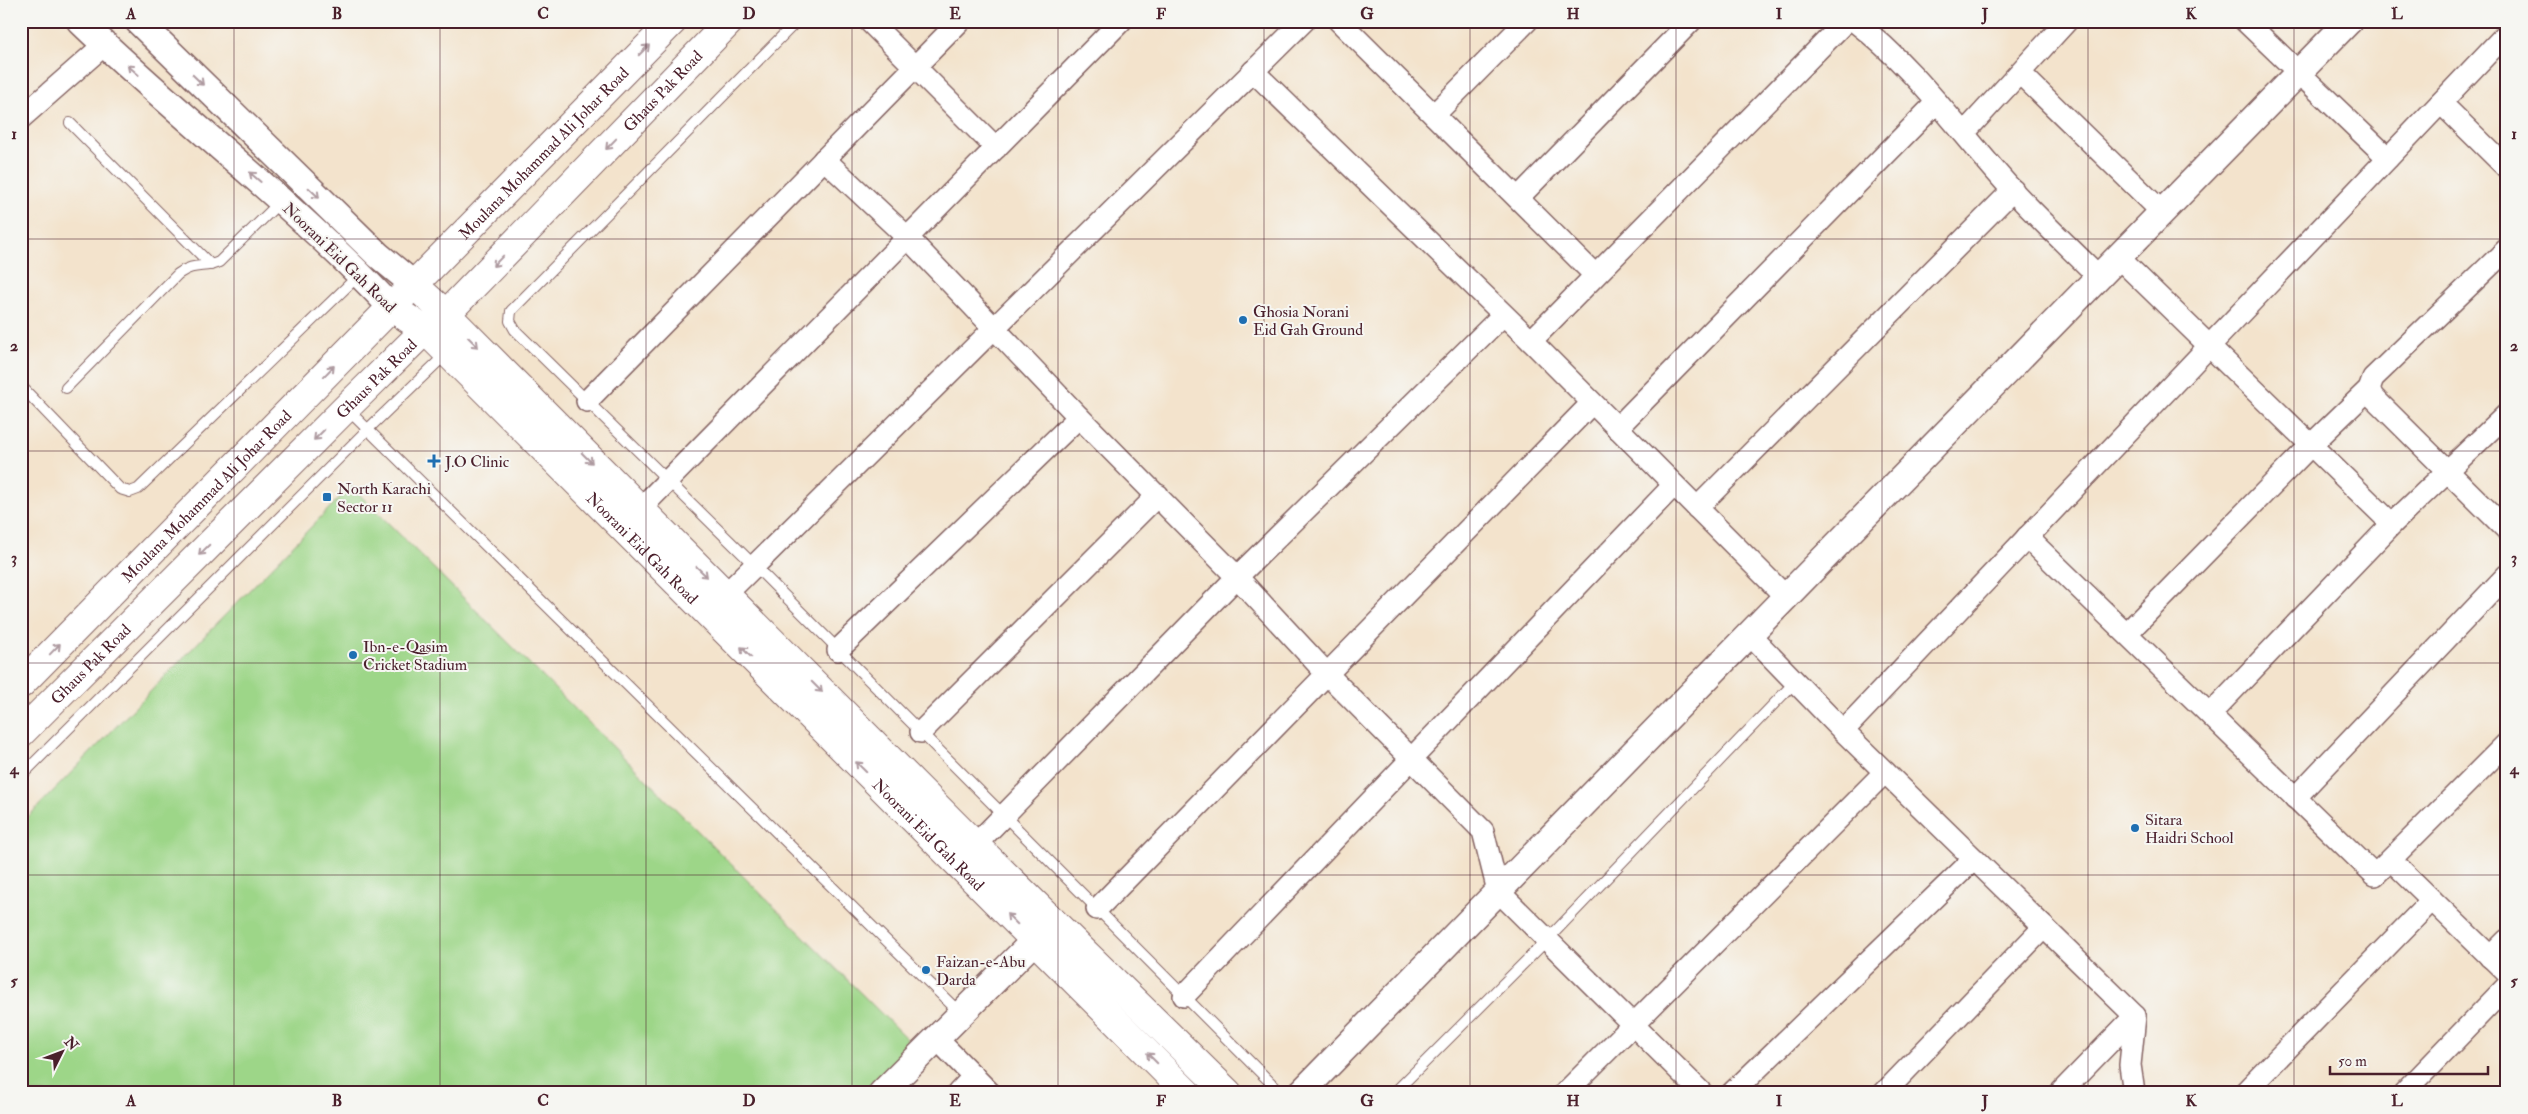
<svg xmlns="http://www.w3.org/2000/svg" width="2528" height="1114" font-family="'IM FELL Double Pica',serif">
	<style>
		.garden { fill: #9dd688; stroke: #747a5a }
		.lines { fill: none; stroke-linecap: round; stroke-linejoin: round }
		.service-casing { stroke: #856463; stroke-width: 12 }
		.minor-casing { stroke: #856463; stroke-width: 24 }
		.tertiary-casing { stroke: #856463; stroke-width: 29 }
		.secondary-casing { stroke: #856463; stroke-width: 30 }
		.service { stroke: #fff; stroke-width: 10 }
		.minor { stroke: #fff; stroke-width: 21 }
		.tertiary { stroke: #fff; stroke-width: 26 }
		.secondary { stroke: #fff; stroke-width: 28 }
		.oneway { stroke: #ae9aa0 }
		.grid { fill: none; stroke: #4a1f2b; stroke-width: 1; stroke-opacity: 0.55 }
		.poi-dot { fill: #1f6fb2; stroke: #f6f6f2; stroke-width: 2 }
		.labels { text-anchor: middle; stroke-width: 4; stroke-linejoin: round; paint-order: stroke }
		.street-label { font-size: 16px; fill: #4a1f2b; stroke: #f6f6f2 }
		.poi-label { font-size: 16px; fill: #4a1f2b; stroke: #f6f6f2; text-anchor: start }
		.neatline { fill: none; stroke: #4a1f2b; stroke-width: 2 }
		.grid-label { font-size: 16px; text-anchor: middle; font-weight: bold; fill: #4a1f2b }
	</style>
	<rect width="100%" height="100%" fill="#f6f6f2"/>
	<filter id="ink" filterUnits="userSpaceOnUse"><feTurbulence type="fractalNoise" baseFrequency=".02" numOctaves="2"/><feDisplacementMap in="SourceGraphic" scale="10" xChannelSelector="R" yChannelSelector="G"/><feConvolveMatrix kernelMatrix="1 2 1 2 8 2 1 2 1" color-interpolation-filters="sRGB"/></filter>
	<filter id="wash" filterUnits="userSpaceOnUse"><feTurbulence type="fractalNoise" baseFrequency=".0096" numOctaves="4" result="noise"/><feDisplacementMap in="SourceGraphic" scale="20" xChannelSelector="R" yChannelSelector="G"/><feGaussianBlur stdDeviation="1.12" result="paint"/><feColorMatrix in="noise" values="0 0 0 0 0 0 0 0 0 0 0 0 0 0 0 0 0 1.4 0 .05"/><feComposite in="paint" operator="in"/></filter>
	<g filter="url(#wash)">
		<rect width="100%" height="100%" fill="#f3e3cc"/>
		<path class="garden" d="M351,486l570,567 -39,40h-861v-269z"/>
	</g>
	<g filter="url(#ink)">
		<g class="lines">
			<g class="service-casing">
				<g id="service">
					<path d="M797,21l-286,290 -1,10 5,9 241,237 525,526"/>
					<path d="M70,123l141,142"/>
					<path d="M21,386l99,103 10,3 8,-3 222,-215"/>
					<path d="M66,388l112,-114c17,-12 25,-5 41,-12l62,-61"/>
					<path d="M346,408l615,606"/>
					<path d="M21,776l347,-347 78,-75"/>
					<path d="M1394,1093l153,-153 249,-259"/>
				</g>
			</g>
			<g class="minor-casing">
				<g id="minor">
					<path d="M869,21l127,127"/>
					<path d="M1339,21l256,254"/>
					<path d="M1854,21c62,47 107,113 159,170 28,30 58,58 86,86"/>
					<path d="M2245,21l143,137"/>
					<path d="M1253,71l278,270 255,256"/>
					<path d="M2020,73l142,139"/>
					<path d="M2441,103l66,65"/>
					<path d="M1434,115l93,-94"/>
					<path d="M21,118l83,-73"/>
					<path d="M1965,132l102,-111"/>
					<path d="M824,159l84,79 171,179 158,160 90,97 156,157 15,60 204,202"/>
					<path d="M1518,198l173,-177"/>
					<path d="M2118,257l274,267"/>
					<path d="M1531,341l315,-320"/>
					<path d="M2369,389l4,8 134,133"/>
					<path d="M587,401l373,-380"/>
					<path d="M1617,428l320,-326"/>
					<path d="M1697,508l316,-318"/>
					<path d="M639,510l482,-489"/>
					<path d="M2027,537l348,338 132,-132"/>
					<path d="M725,595l579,-574"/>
					<path d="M2127,633l184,-188 58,-56 4,-11 134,-129"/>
					<path d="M1749,634l94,97 292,285 -5,49 4,28"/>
					<path d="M838,650l241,-233"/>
					<path d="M2210,714l182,-190 115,-110"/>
					<path d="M1843,731l664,-698"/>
					<path d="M921,732l237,-237"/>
					<path d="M2295,798l212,-223"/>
					<path d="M975,845l262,-268 266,-262"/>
					<path d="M2391,860l116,113"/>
					<path d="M1097,909l495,-506"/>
					<path d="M2490,957l17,-17"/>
					<path d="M1184,996l490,-511"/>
					<path d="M936,1038l54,55"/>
					<path d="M958,1093l16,-17"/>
					<path d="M1565,1093l320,-321"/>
					<path d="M1732,1093l242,-234"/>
					<path d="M1884,1093l160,-166"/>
					<path d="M2060,1093l75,-77"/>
					<path d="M2244,1093l188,-193"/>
					<path d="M2404,1093l103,-107"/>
				</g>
			</g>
			<g class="tertiary-casing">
				<g id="tertiary">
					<path d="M80,21c101,98 215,183 311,286"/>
					<path d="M138,21l240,234 35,29"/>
					<path d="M882,1093l152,-152"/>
					<path d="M1301,1093l1048,-1072"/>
				</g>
			</g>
			<g class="secondary-casing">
				<g id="secondary">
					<path d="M413,284l33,30 529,531 253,248"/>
					<path id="s1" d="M391,307l34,23 23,23 739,740"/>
					<path id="s2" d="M21,684l652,-663"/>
					<path id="s3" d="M21,733l325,-325 79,-78 21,-16 284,-293"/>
				</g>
			</g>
			<use href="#service" class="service"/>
			<use href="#minor" class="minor"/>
			<use href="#tertiary" class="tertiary"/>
			<use href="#secondary" class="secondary"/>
		</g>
		<defs><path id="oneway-shaft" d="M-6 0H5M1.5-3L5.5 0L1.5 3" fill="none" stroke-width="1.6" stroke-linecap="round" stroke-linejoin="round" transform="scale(1.25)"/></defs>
		<g class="oneway">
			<use href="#oneway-shaft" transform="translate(644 50) rotate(-45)"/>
			<use href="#oneway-shaft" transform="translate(133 70) rotate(-139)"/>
			<use href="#oneway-shaft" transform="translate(198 80) rotate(44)"/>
			<use href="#oneway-shaft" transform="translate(611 144) rotate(134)"/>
			<use href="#oneway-shaft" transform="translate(255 177) rotate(-139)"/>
			<use href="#oneway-shaft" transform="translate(314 193) rotate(44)"/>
			<use href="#oneway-shaft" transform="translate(498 261) rotate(134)"/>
			<use href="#oneway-shaft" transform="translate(473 342) rotate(45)"/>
			<use href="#oneway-shaft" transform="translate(329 371) rotate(-46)"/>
			<use href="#oneway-shaft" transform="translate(319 435) rotate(135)"/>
			<use href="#oneway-shaft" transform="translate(587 458) rotate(45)"/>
			<use href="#oneway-shaft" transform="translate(204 550) rotate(135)"/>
			<use href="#oneway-shaft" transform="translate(702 572) rotate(44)"/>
			<use href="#oneway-shaft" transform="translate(55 649) rotate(-46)"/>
			<use href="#oneway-shaft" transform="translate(746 652) rotate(-135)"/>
			<use href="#oneway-shaft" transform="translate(817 687) rotate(45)"/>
			<use href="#oneway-shaft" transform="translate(861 767) rotate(-135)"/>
			<use href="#oneway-shaft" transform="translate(1012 919) rotate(-135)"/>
			<use href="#oneway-shaft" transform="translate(1152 1058) rotate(-135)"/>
		</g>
	</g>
	<path class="grid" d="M234,21v1072M440,21v1072M646,21v1072M852,21v1072M1058,21v1072M1264,21v1072M1470,21v1072M1676,21v1072M1882,21v1072M2088,21v1072M2294,21v1072M21,239h2486M21,451h2486M21,663h2486M21,875h2486"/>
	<g class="poi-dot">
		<circle cx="1243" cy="320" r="5"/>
		<path d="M431.5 453.5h5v5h5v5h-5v5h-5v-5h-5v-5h5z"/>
		<rect x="322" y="492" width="10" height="10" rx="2.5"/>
		<circle cx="353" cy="655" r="5"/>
		<circle cx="2135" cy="828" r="5"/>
		<circle cx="926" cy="970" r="5"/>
	</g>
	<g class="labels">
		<g class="street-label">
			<text dy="6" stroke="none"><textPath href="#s3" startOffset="908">Ghaus Pak Road</textPath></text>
			<text dy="6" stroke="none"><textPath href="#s2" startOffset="745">Moulana Mohammad Ali Johar Road</textPath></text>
			<text transform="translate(340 257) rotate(44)" y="6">Noorani Eid Gah Road</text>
			<text dy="6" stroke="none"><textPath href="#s3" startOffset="502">Ghaus Pak Road</textPath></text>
			<text dy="6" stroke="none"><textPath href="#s2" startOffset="264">Moulana Mohammad Ali Johar Road</textPath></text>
			<text dy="6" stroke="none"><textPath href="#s1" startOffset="349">Noorani Eid Gah Road</textPath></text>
			<text dy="6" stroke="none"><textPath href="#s3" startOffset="98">Ghaus Pak Road</textPath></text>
			<text dy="6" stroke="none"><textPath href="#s1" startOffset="754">Noorani Eid Gah Road</textPath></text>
		</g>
		<g class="poi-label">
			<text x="1253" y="317">Ghosia Norani<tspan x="1253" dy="18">Eid Gah Ground</tspan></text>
			<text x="445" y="467">J.O Clinic</text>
			<text x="337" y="494">North Karachi<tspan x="337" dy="18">Sector 11</tspan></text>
			<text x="363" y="652">Ibn-e-Qasim<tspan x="363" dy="18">Cricket Stadium</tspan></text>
			<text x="2145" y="825">Sitara<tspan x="2145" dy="18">Haidri School</tspan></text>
			<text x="936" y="967">Faizan-e-Abu<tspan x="936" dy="18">Darda</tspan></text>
		</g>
	</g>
	<rect width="2528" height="1114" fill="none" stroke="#f6f6f2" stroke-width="55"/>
	<g transform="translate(62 1052) rotate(48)" stroke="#f6f6f2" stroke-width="4" paint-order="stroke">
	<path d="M0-4L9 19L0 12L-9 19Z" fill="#4a1f2b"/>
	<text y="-8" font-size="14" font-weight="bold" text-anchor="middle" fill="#4a1f2b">N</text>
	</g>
	<path d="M2330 1066v8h158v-8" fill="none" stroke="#4a1f2b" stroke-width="2.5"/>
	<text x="2338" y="1066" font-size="15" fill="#4a1f2b" stroke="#f6f6f2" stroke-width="4" paint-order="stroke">50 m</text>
	<rect x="28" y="28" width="2472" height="1058" class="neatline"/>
	<g class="grid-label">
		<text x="131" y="19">A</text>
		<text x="337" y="19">B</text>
		<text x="543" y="19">C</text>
		<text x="749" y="19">D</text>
		<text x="955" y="19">E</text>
		<text x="1161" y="19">F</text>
		<text x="1367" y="19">G</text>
		<text x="1573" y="19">H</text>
		<text x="1779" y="19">I</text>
		<text x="1985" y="19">J</text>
		<text x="2191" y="19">K</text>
		<text x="2397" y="19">L</text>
		<text x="14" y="139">1</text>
		<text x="2514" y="139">1</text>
		<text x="14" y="351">2</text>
		<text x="2514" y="351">2</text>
		<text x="14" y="563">3</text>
		<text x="2514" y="563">3</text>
		<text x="14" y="774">4</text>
		<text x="2514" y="774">4</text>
		<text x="14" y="986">5</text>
		<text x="2514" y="986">5</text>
		<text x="131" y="1106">A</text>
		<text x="337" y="1106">B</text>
		<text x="543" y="1106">C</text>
		<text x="749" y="1106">D</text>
		<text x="955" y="1106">E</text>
		<text x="1161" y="1106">F</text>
		<text x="1367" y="1106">G</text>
		<text x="1573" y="1106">H</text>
		<text x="1779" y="1106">I</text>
		<text x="1985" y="1106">J</text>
		<text x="2191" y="1106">K</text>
		<text x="2397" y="1106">L</text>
	</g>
</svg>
